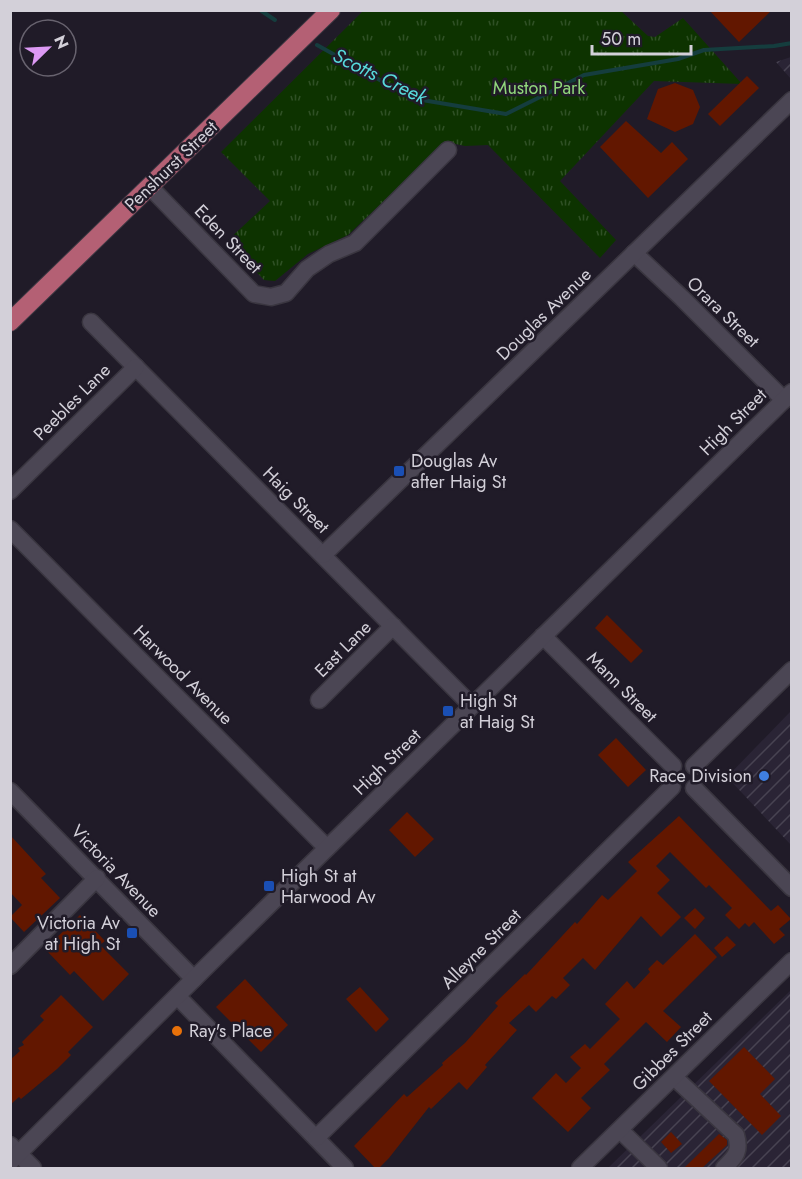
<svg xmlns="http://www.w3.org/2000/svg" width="802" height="1179" font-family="Jost,sans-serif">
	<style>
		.industrial { fill: url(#industrial-furrows) }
		.park { fill: url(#park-tufts) }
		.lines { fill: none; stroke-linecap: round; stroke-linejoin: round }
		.stream { stroke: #153d3e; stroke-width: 4 }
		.building { fill: #621700 }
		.minor-casing { stroke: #3a3640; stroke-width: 19 }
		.major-casing { stroke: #3a3640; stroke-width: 20 }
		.minor { stroke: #4b4654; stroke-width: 16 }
		.major { stroke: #b46074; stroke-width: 18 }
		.transit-dot { fill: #1a4fb4; stroke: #201b28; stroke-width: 2 }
		.shop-dot { fill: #3f7fe0; stroke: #201b28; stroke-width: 2 }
		.food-dot { fill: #e8710a; stroke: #201b28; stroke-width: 2 }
		.labels { text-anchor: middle; stroke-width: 5; stroke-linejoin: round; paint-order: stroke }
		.park-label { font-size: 18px; fill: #91d87c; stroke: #201b28 }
		.street-label { font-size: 18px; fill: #d3d0d9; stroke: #201b28 }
		.poi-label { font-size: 18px; fill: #d3d0d9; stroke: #201b28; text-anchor: start }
		.water-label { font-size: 20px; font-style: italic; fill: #57d9db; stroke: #201b28 }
	</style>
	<defs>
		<pattern id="industrial-furrows" width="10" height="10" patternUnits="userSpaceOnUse" patternTransform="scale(1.5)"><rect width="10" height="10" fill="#2a2435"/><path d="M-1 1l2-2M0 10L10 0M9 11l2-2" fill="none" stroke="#484352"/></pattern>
		<pattern id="park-tufts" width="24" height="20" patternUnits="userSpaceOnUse" patternTransform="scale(1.5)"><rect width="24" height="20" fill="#0d3300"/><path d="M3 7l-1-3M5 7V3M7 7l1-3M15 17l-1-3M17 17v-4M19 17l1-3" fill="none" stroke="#2f5025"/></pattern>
	</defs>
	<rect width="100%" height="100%" fill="#201b28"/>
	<g class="industrial">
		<path d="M791,57h1l-1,22 -15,-17z"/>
		<path d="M791,711v134l-64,-68z"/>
		<path d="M791,990v178h-183z"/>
	</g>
	<path class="park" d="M363,11h258l27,25 7,1 28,-19 59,66 -88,-3 -94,100 56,59 -16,18 -112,-113 -23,1 -19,-4 -98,93 -40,19 -33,27 -11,-1 -37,-39 43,-40 -49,-49z"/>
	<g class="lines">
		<g class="stream">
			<path d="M260,10l15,10"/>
			<path d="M317,45l79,44 26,11 84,14 78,-39 94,-16 26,-9 70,-4 18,-3"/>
		</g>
	</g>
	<g class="building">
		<path d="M709,10h63l-33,32z"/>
		<path d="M747,76l12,12 -39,38 -12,-12z"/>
		<path d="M675,83l18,7 7,17 -7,17 -18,8 -28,-13 11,-30z"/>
		<path d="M626,121l35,32 11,-11 16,17 -40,39 -48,-51z"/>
		<path d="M607,615l36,36 -12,12 -36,-35z"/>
		<path d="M616,738l30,32 -18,17 -30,-32z"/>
		<path d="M407,812l27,27 -19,18 -26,-27z"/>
		<path d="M679,816l92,95 7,-6 13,14 -12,10 6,6 -11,9 -20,-22 -5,5 -4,-4 -6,6 -14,-14 7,-7 -23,-23 -3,3 -36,-36 -14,14 14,14 -13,13 24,24 -20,20 -20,-21 -46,54 -12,-12 -20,20 7,7 -14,14 -4,-3 -16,16 -7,-7 -20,18 8,7 -32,35 2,2 -20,23 -8,-8 -28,27 -2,-2 -40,51 -10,10h-4l-21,-22 50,-52 3,3 36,-32 -1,-2 23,-20 33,-37 -3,-3 30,-29 1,1 49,-53 2,2 25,-29 6,5 29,-29 -9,-9z"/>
		<path d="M10,835l36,39 -5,4 19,20 -36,34 -14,-15 12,-12 -12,-13z"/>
		<path d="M695,908l10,10 -10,11 -11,-11z"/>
		<path d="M80,915l25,26 -5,4 29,29 -26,27 -29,-30 -4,4 -25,-26z"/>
		<path d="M695,934l22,23 -54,54 18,16 -14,15 -21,-20 -42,42 6,6 -29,28 10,10 -23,24 -36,-34 24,-25 10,10 15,-15 -11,-11 15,-13 5,5 30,-30 -15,-15 22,-23 7,8 16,-17 -2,-3 9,-9 6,5z"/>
		<path d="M727,936l9,9 -14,12 -8,-9z"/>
		<path d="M245,979l43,46 -27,27 -45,-45z"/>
		<path d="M360,987l29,32 -13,13 -30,-33z"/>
		<path d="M61,995l32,32 -25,25 3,3 -14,14 -36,30 -2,-2 -9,8v-45l10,-9 -2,-3 6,-3 -2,-3 22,-22 -4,-4z"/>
		<path d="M744,1047l31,32 -15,15 21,22 -19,19 -53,-54z"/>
		<path d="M671,1132l11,12 -11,9 -10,-11z"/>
		<path d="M719,1134l8,6v5l-25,23h-18z"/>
	</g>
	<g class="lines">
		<g class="minor-casing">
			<g id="minor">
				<path d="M150,187l104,107 17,3 15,-4 21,-24 22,-15 26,-11 93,-93"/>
				<path d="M634,253l48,45 102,102"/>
				<path d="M91,322l381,384"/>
				<path d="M10,491l126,-124"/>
				<path d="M10,529l317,319"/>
				<path d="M323,555l469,-455"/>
				<path d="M543,636l130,130"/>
				<path d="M319,700l74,-74"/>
				<path d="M694,766l98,-96"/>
				<path d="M694,788l98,100"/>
				<path d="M10,791l184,188"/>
				<path d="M10,966l87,-88"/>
				<path d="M178,997l167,171"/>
				<path d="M674,1077l62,58c5,17 -1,22 -12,33"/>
				<path d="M620,1130l39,38"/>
				<path d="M316,1138l356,-351"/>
				<path d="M10,1145l23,23"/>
				<path d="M10,1162l196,-195 586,-575"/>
				<path d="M580,1168l212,-207"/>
			</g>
		</g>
		<g class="major-casing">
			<path id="major" d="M10,322l321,-312"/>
		</g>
		<use href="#minor" class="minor"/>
		<use href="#major" class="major"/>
	</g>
	<g class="transit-dot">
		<rect x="393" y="465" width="12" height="12" rx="3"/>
		<rect x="442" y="705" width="12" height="12" rx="3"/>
		<rect x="263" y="880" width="12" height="12" rx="3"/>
		<rect x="126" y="927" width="12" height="12" rx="3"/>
	</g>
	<circle class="shop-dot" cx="764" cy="776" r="6"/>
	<circle class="food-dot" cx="177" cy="1031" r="6"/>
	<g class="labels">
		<g class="park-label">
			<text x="539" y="94">Muston Park</text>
		</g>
		<g class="street-label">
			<text transform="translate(171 166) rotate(-44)" y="6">Penshurst Street</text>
			<text transform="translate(228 239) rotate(46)" y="6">Eden Street</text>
			<text transform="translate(723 312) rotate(44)" y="6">Orara Street</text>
			<text transform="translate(544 314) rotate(-44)" y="6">Douglas Avenue</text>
			<text transform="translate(72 402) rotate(-45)" y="6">Peebles Lane</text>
			<text transform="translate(733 422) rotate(-45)" y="6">High Street</text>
			<text transform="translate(296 500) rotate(45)" y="6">Haig Street</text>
			<text transform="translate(343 649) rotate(-45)" y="6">East Lane</text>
			<text transform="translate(183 675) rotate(45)" y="6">Harwood Avenue</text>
			<text transform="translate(622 687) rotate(45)" y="6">Mann Street</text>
			<text transform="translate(387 762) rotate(-44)" y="6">High Street</text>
			<text transform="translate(116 871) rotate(46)" y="6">Victoria Avenue</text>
			<text transform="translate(481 949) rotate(-45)" y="6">Alleyne Street</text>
			<text transform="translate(672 1051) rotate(-45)" y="6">Gibbes Street</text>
		</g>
		<g class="poi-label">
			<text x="411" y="467">Douglas Av<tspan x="411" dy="21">after Haig St</tspan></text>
			<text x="460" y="707">High St<tspan x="460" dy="21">at Haig St</tspan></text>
			<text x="752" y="782" text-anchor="end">Race Division</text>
			<text x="281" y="882">High St at<tspan x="281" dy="21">Harwood Av</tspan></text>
			<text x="120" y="929" text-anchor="end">Victoria Av<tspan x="120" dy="21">at High St</tspan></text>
			<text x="189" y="1037">Ray's Place</text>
		</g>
		<g class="water-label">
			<text transform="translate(380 76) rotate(26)" y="7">Scotts Creek</text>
		</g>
	</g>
	<rect width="802" height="1179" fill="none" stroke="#d3d0d9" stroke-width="24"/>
	<g transform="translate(48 48) rotate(66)"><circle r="28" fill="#201b28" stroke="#68636f" stroke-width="1.5"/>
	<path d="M0-4.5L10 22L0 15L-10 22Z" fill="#dc99f4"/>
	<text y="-9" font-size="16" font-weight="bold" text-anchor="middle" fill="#d3d0d9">N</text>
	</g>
	<path d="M592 45v9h99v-9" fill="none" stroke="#d3d0d9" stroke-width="3"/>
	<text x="601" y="45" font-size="18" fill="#d3d0d9" stroke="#201b28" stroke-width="4.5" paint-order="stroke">50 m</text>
</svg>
